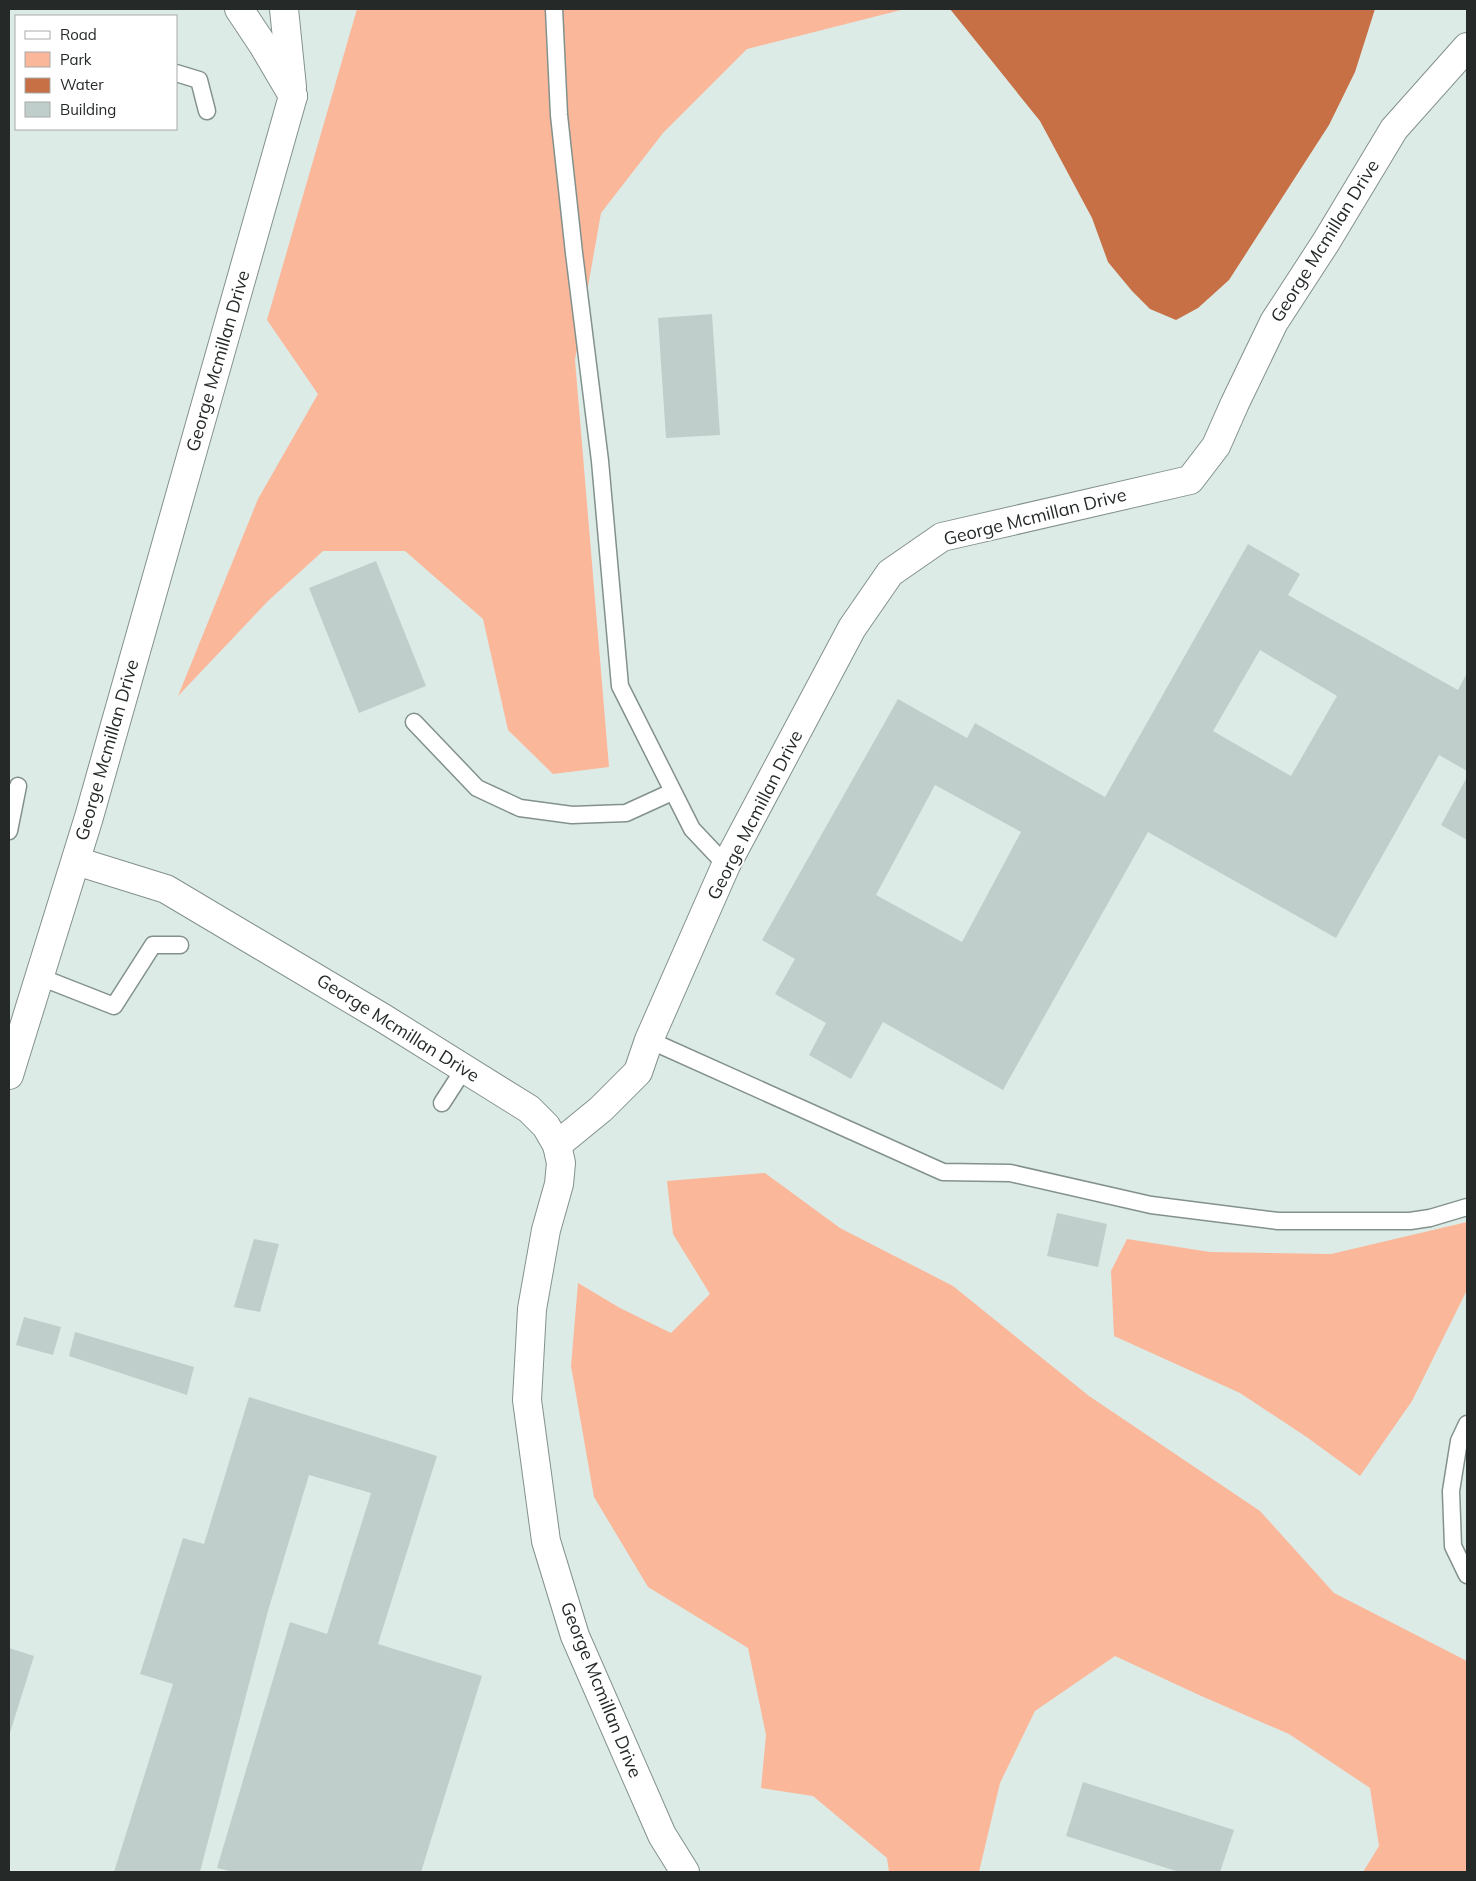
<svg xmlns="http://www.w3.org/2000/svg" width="1476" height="1881" font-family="Mulish,sans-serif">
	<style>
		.green { fill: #fab799 }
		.water { fill: #c76f45 }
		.building { fill: #c0cecb; fill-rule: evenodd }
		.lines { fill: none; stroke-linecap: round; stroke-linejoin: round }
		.lane-casing { stroke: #83918d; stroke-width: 19 }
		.street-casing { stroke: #83918d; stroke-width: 30 }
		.secondary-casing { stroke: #83918d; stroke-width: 30 }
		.lane { stroke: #fff; stroke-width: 16 }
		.street { stroke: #fff; stroke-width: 28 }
		.secondary { stroke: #fff; stroke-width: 28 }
		.labels { text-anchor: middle; stroke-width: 4; stroke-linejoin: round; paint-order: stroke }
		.street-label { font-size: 18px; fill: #252a29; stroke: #fff }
	</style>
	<rect width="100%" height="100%" fill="#ddebe7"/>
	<g class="green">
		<path d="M357,9h548l-158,40 -84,84 -62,80 -26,147 34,407 -56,7 -45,-44 -25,-111 -78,-68h-82l-55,50 -90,95 80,-197 60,-105 -51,-74z"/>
		<path d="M765,1173l75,55 113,58 136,110 171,115 74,82 133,68v211h-104l16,-26 -9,-58 -81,-54 -90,-39 -84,-39 -80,55 -35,72 -21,89h-90l-2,-14 -74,-62 -52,-8 5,-53 -18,-87 -100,-61 -54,-90 -23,-131 7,-83 42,25 51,25 39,-39 -37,-60 -6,-53z"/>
		<path d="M1467,1222v68l-55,111 -52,75 -52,-38 -68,-45 -126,-57 -3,-65 16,-32 83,13 121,2z"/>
	</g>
	<path class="water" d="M950,9h425l-20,63 -26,53 -100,155 -31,28 -22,12 -26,-11 -18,-18 -24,-29 -16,-44 -52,-97z"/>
	<g class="building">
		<path d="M712,314l8,121 -54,3 -8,-120z"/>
		<path d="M1248,544l52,30 -12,21 170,95 9,-17v98l-28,-16 -103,183 -188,-106 -145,258 -120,-68 -32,57 -42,-24 17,-32 -51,-29 20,-35 -33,-19 136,-241 69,39 8,-15 130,74zM1260,650l77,46 -46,80 -78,-45zM935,785l86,47 -59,110 -86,-47z"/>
		<path d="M376,561l50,125 -67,27 -50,-125z"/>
		<path d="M1467,777v63l-26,-15z"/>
		<path d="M1057,1213l50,11 -9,43 -51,-11z"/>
		<path d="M254,1239l25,5 -19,68 -26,-5z"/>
		<path d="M24,1317l37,10 -8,28 -37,-10z"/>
		<path d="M75,1332l119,35 -7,28 -118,-39z"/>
		<path d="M249,1397l188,59 -59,188 104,32 -61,196h-187l-17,-4 73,-246 37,12 44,-141 -62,-18 -41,136 -68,261h-86l59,-188 -33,-10 43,-136 21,6z"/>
		<path d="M9,1648l25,8 -25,80z"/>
		<path d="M1083,1782l151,48 -14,42h-41l-113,-36z"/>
	</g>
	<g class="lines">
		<g class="lane-casing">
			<g id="lane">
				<path d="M554,9l5,106 15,138 26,208 20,225 72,143 34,36"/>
				<path d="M176,73l23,7 8,31"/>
				<path d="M414,722l63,66 43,20 52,7 54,-2 46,-21"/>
				<path d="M9,831l9,-45"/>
				<path d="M40,977l74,29 39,-61h27"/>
				<path d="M649,1040l294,132 67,1 141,32 127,16h132l20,-3 37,-11"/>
				<path d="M442,1103l22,-34"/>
				<path d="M1467,1424l-8,17 -8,50 2,55 14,29"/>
			</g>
		</g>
		<g class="street-casing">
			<g id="street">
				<path d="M239,9l24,36 30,51"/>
				<path d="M284,9l8,78"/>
				<path d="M76,861l90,28 217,129 146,91 17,17 11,19"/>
				<path d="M685,1872l-23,-37 -87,-199 -29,-95 -19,-141 5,-91 14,-79 13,-46 2,-21 -4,-18 44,-36 37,-37 11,-32 77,-175 126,-237 38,-55 52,-36 248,-57 26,-34 19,-43 39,-81 52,-80 68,-113 73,-82"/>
			</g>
		</g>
		<g class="secondary-casing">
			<path id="secondary" d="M9,1075l80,-258 204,-721"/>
		</g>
		<use href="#lane" class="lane"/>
		<use href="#street" class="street"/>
		<use href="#secondary" class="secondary"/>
	</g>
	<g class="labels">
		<g class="street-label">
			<text transform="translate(1325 241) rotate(-58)" y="6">George Mcmillan Drive</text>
			<text transform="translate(218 361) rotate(-74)" y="6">George Mcmillan Drive</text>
			<text transform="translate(1035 517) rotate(-14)" y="6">George Mcmillan Drive</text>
			<text transform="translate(107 750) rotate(-74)" y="6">George Mcmillan Drive</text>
			<text transform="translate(755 815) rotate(-63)" y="6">George Mcmillan Drive</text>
			<text transform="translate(398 1028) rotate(32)" y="6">George Mcmillan Drive</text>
			<text transform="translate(601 1690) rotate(68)" y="6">George Mcmillan Drive</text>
		</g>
	</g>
	<rect width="1476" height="1881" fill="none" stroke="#252a29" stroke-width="20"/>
	<rect x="15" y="15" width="162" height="115" fill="#ffffff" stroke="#a8aaa9"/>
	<rect x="25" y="31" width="25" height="8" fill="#ffffff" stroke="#a8aaa9"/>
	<text x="60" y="40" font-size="15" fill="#252a29">Road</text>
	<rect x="25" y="52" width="25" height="15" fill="#fab799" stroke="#a8aaa9"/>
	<text x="60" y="65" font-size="15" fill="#252a29">Park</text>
	<rect x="25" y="78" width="25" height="15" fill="#c76f45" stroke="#a8aaa9"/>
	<text x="60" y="90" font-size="15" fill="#252a29">Water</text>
	<rect x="25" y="102" width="25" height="15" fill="#c0cecb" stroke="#a8aaa9"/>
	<text x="60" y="115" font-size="15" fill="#252a29">Building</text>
</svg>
